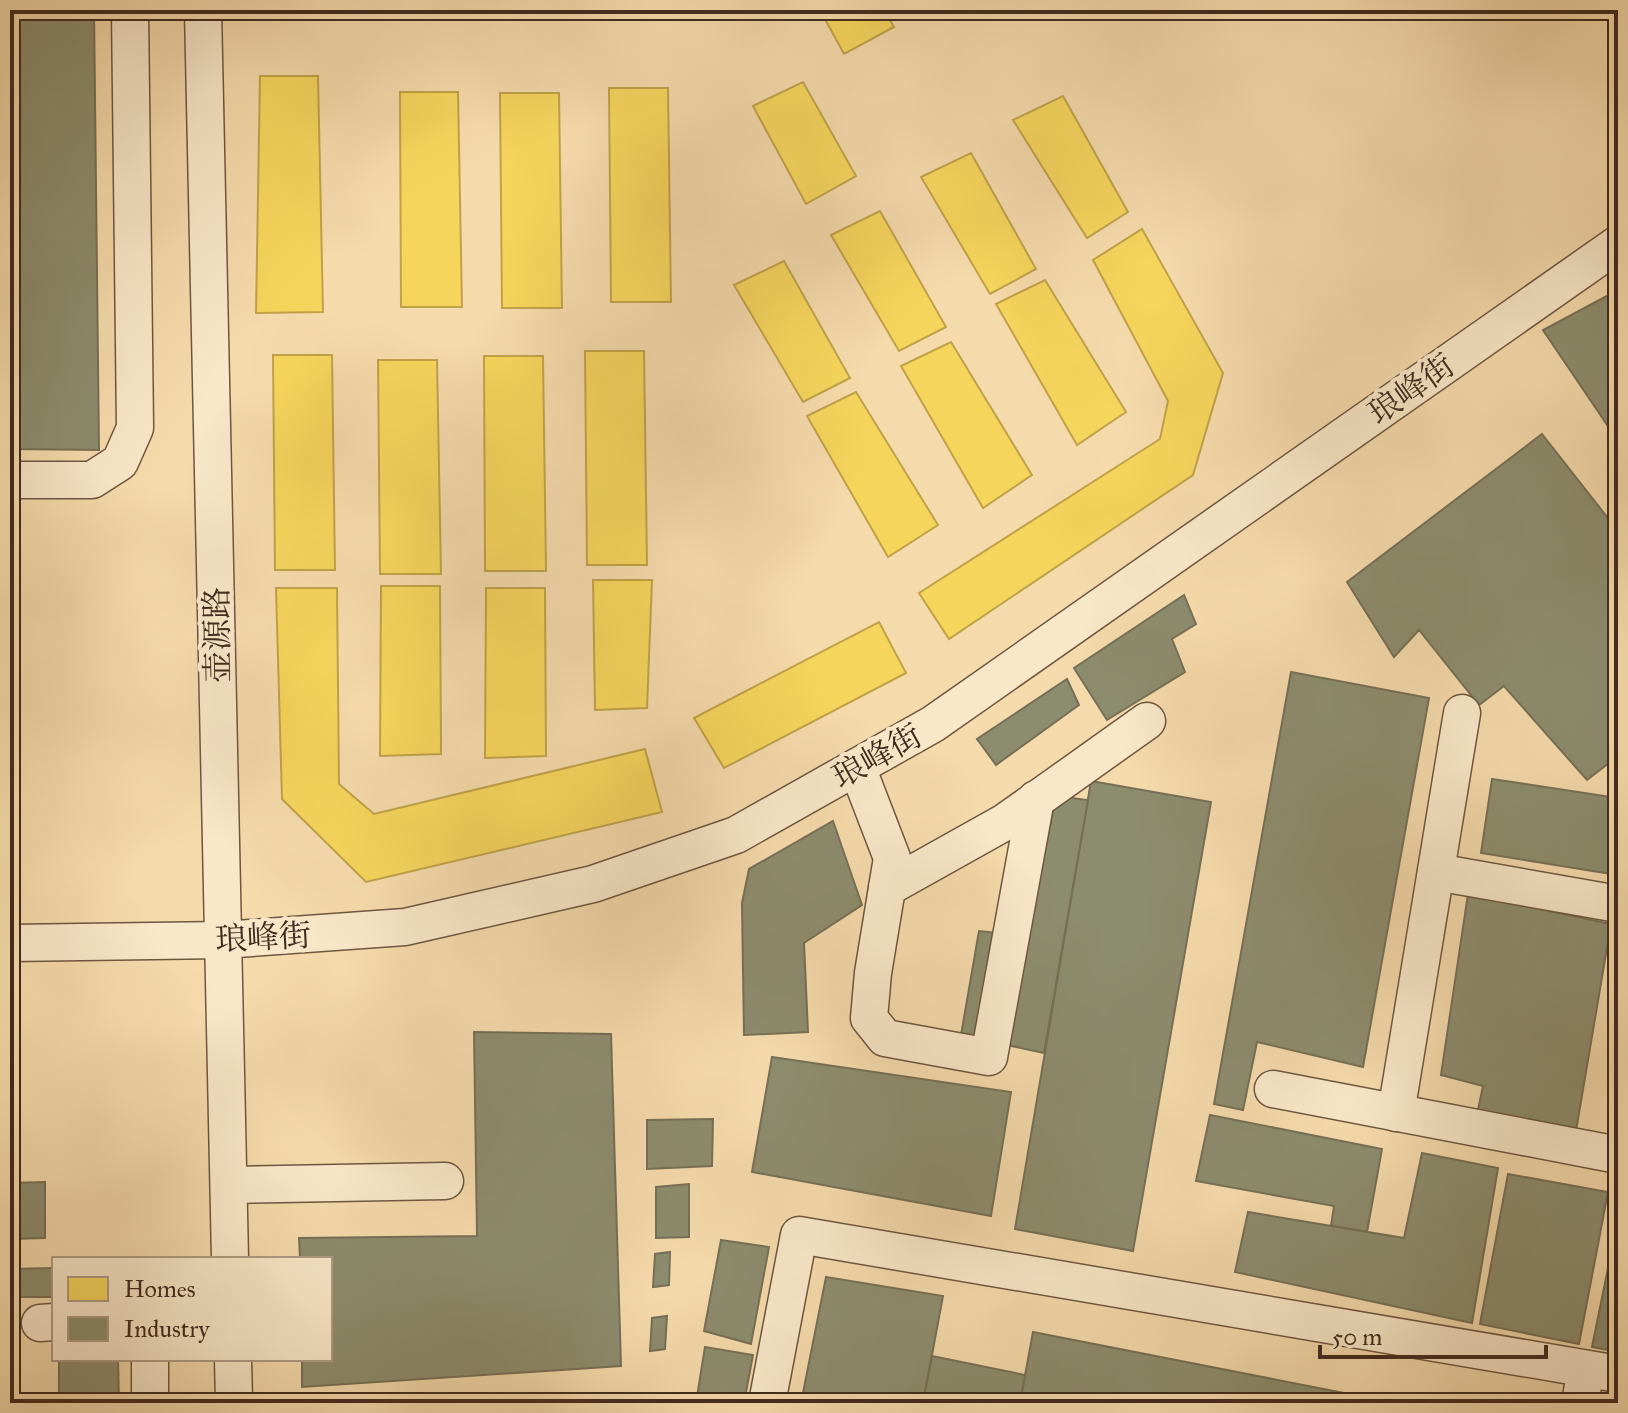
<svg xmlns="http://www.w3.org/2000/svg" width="1628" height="1413" font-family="'IM FELL Great Primer','Noto Serif SC',serif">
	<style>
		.homes { fill: #f6d55c; stroke: #c0a249; stroke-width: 2 }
		.industry { fill: #8c8c6e; stroke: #766f56; stroke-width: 2 }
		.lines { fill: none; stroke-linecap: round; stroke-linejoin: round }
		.minor-casing { stroke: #6e5641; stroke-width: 39 }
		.minor { stroke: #f8e7c8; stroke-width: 36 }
		.labels { text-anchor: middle; stroke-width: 8; stroke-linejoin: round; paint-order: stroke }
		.street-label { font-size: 32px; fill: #412a1e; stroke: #f8e7c8 }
	</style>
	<rect width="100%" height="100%" fill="#f5daab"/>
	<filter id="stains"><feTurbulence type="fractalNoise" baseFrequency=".0025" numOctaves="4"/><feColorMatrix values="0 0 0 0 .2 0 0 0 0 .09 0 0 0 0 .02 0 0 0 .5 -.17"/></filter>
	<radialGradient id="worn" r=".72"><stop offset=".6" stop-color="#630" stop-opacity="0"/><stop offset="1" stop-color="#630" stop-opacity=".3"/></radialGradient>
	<g class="homes">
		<path d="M820,10h64l10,17 -50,27z"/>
		<path d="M260,76h58l5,236 -67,1z"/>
		<path d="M803,82l53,94 -50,28 -53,-98z"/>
		<path d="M609,88h59l3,214h-60z"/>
		<path d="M400,92h58l4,215h-61z"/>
		<path d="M500,93h59l3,215h-60z"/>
		<path d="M1063,96l65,116 -41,26 -74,-118z"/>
		<path d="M971,153l65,116 -46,25 -69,-117z"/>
		<path d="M880,211l66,116 -47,24 -68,-116z"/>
		<path d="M1142,229l81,144 -30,102 -244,164 -30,-46 241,-154 8,-38 -75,-141z"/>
		<path d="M784,261l66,117 -47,24 -69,-117z"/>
		<path d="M1045,280l81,132 -49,33 -81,-141z"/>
		<path d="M951,342l81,133 -49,33 -82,-142z"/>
		<path d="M585,351h59l3,214h-60z"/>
		<path d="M273,355h59l3,215h-60z"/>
		<path d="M484,356h59l3,215h-61z"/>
		<path d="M378,360h59l4,214h-61z"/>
		<path d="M856,392l82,133 -50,32 -81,-141z"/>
		<path d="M593,580h59l-5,128 -52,2z"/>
		<path d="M381,586h59l1,168 -61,2z"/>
		<path d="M276,588h61l2,196 35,30 271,-65 17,63 -296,70 -84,-83z"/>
		<path d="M486,588h59l1,168 -61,2z"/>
		<path d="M879,622l27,51 -182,95 -30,-50z"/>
	</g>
	<g class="industry">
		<path d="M10,10h84l5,440 -89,-1z"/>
		<path d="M1618,290v151l-75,-111z"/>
		<path d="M1542,434l76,97v225l-31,24 -83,-94 -25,19 -60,-75 -25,27 -47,-75z"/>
		<path d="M1184,595l12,29 -24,15 13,33 -78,48 -33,-52z"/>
		<path d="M1291,672l138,26 -66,369 -106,-25 -14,68 -29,-6z"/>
		<path d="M1067,679l12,26 -83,60 -19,-26z"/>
		<path d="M1492,779l126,19v77l-137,-22z"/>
		<path d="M1091,781l120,21 -78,449 -118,-22z"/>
		<path d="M1056,796l32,4 -44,253 -83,-18 18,-104 49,5z"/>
		<path d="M833,821l29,84 -58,38 4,89 -64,3 -2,-132 7,-34z"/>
		<path d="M1468,894l143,30 -35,207 -98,-21 5,-24 -42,-11z"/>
		<path d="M474,1032l137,2 10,332 -319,21v-28h28v-100h-30l-1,-21 178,-2z"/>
		<path d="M772,1057l239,35 -20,124 -239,-44z"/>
		<path d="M1210,1115l172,34 -15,83 -36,-6 3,-20 -138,-25z"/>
		<path d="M713,1119l-1,47 -65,3v-49z"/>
		<path d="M1422,1153l76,15 -26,155 -237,-51 13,-60 156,26z"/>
		<path d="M1508,1174l100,18 -29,152 -99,-20z"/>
		<path d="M45,1182v56l-35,1v-56z"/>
		<path d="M689,1184v53l-33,1v-51z"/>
		<path d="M1618,1219v133l-26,-5z"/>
		<path d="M721,1240l48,7 -18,97 -47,-13z"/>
		<path d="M670,1252l-1,33 -16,2 2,-33z"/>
		<path d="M54,1268v29h-44v-28z"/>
		<path d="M826,1277l117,19 -20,107h-122z"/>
		<path d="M667,1316l-2,33 -15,2 2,-33z"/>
		<path d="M1033,1332l362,71h-375z"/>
		<path d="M705,1347l48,8 -9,48h-48z"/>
		<path d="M932,1356l93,19 -5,28h-97z"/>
		<path d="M118,1359l1,44h-60v-43z"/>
	</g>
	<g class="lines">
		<g class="minor-casing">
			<g id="minor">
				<path d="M203,10l27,1249"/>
				<path d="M10,480h82l28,-18 15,-34 -5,-418"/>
				<path d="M857,767l35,91 -19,115 -4,45 16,20 104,19 47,-258"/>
				<path d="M1436,872l182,32"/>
				<path d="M887,888l118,-66 142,-101"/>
				<path d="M10,943l213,-3 182,-13 188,-43 143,-49 197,-111 685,-480"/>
				<path d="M1273,1089l345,66"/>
				<path d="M1396,1113l66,-400"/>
				<path d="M229,1185l216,-4"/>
				<path d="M40,1323l14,-1"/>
				<path d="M150,1359v44"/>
				<path d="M233,1359l1,44"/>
				<path d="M767,1403l32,-168 819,139"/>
				<path d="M1580,1403l6,-34"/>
			</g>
		</g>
		<use href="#minor" class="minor"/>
	</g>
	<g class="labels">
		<g class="street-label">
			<text transform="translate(1411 389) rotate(-35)" y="11">琅峰街</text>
			<text transform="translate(217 635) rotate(-91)" y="11">壶源路</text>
			<text transform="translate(877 756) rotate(-29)" y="11">琅峰街</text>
			<text transform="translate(263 937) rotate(-3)" y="11">琅峰街</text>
		</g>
	</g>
	<rect width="1628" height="1413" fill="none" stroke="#f5daab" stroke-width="40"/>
	<rect x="12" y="12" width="1604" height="1389" fill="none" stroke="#412a1e" stroke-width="4"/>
	<rect x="20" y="20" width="1588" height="1373" fill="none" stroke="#412a1e" stroke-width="2"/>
	<rect x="52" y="1257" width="280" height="104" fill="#f8e7c8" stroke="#af9b84" stroke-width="2"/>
	<rect x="68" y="1277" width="40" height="24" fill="#f6d55c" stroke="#af9b84" stroke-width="2"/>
	<text x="124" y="1297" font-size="24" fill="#412a1e">Homes</text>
	<rect x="68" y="1317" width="40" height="24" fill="#8c8c6e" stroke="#af9b84" stroke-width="2"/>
	<text x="124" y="1337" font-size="24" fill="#412a1e">Industry</text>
	<path d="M1320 1345v12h226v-12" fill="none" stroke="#412a1e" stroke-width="4"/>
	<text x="1332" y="1345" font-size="24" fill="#412a1e" stroke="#f8e7c8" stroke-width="6" paint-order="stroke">50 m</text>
	<rect width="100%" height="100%" filter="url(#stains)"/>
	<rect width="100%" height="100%" fill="url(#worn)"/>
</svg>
